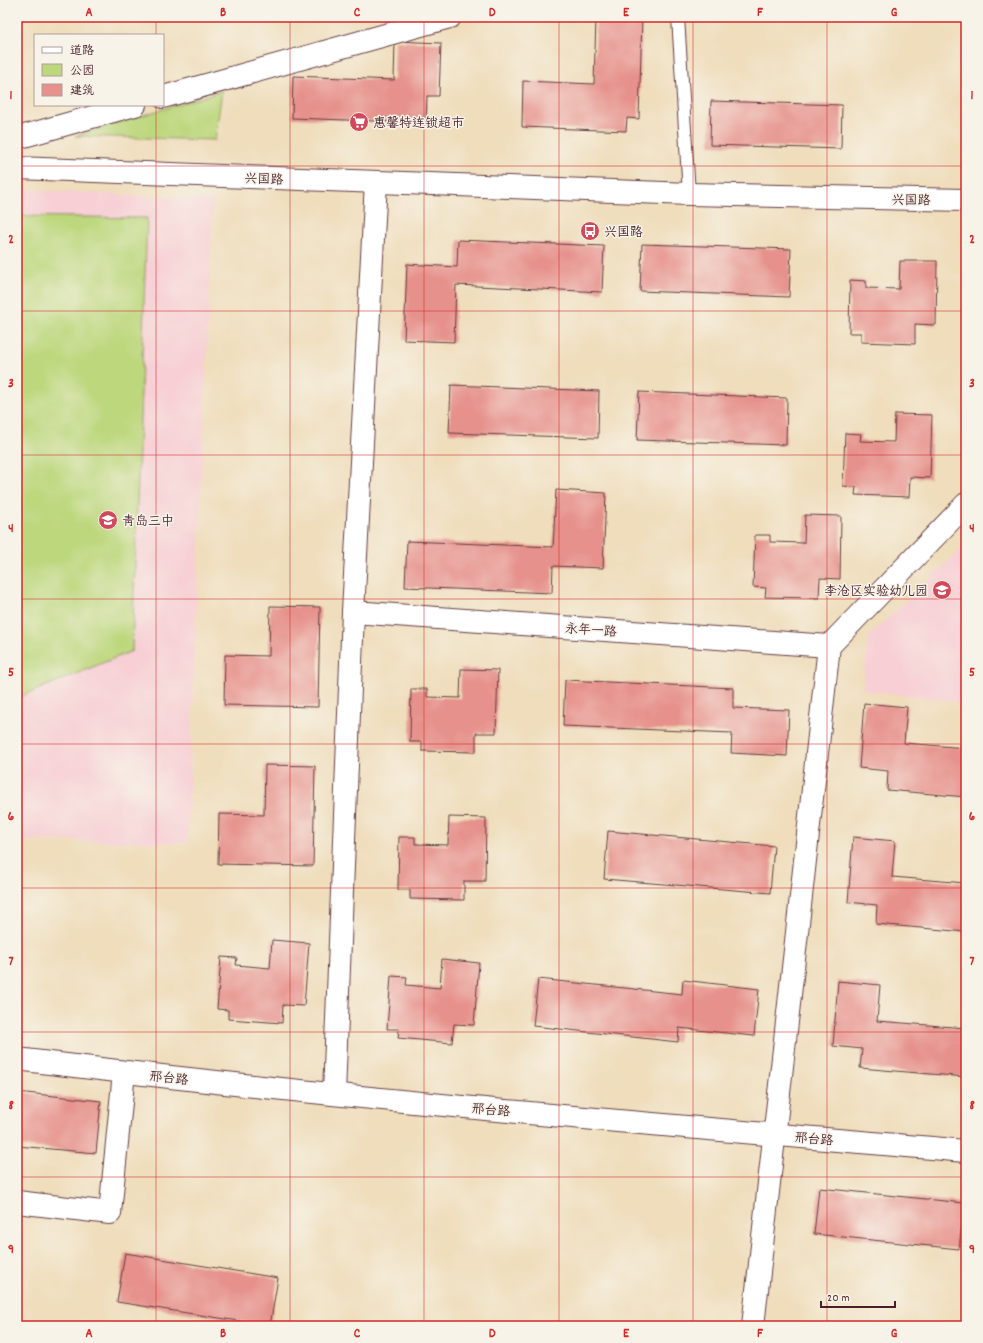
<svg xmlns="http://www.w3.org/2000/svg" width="983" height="1343" font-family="Dekko,'LXGW WenKai TC',sans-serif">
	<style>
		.built { fill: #f7cfd4 }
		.green { fill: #bcd77c; stroke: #837b54 }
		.building { fill: #e6918b }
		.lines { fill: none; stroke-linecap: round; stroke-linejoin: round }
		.service-casing { stroke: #633c41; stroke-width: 14 }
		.minor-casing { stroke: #633c41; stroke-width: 24 }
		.tertiary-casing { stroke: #633c41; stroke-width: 24 }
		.service { stroke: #fff; stroke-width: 12 }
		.minor { stroke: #fff; stroke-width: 22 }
		.tertiary { stroke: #fff; stroke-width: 22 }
		.grid { fill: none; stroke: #d62828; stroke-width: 1; stroke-opacity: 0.55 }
		.labels { text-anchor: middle; stroke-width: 3; stroke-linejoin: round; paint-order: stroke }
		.poi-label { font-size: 13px; fill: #4a1f2b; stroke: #f7f3e8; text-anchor: start }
		.street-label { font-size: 13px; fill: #4a1f2b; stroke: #f7f3e8 }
		.neatline { fill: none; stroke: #d62828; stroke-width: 1.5 }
		.grid-label { font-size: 13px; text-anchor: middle; font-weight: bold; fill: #d62828 }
	</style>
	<rect width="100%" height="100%" fill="#f7f3e8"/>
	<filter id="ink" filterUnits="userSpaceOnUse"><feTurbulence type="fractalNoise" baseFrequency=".025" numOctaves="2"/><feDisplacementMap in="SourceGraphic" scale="8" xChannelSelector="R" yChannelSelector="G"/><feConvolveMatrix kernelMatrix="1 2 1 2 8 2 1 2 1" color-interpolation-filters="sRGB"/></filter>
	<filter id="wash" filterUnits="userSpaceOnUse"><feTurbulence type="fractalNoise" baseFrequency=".012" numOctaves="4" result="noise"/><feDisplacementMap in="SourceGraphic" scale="16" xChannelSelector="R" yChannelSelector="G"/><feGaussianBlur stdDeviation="0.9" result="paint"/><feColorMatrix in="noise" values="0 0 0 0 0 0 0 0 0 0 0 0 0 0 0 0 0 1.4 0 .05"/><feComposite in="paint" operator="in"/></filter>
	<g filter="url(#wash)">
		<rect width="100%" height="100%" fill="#efddbb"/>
		<g class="built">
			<path d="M17,189l196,11 -26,643 -170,-3z"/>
			<path d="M966,545v158l-104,-13 7,-54z"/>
		</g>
		<g class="green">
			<path d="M222,91l-7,49 -140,-4z"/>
			<path d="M17,216l130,2 -15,433 -115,47z"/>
		</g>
		<g id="blocks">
			<g class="building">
				<path d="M596,17h46l-3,102 -12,-1 -1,13 -104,-4 1,-46 71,3z"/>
				<path d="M395,41l46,2 -2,53h-12l-1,27 -134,-5 1,-42 101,4z"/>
				<path d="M711,101l131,4 -1,44 -131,-4z"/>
				<path d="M458,240l146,6 -2,46 -146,-7 -2,57 -50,-2 3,-76 50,3z"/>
				<path d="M642,244l149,5 -2,48 -149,-6z"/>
				<path d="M900,261h37l-1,64 -21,-1v20l-54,-2v-9h-12l1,-53 16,1v7l33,1z"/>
				<path d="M451,385l148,6 -1,47 -149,-5z"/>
				<path d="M639,392l148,6 -1,47 -149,-5z"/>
				<path d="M895,414l37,1 -2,63 -20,-1 -1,20 -54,-2 1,-8 -13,-1 2,-53 16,1 -1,7 34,1z"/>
				<path d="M556,490l50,3 -3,75 -50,-2 -1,27 -147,-6 2,-46 146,6z"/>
				<path d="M805,515l36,1 -1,63 -20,-1 -1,20 -54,-1 1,-9 -13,-1 2,-52h15v7l34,1z"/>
				<path d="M270,606l50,1 -2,100 -94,-2 1,-50 44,1z"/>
				<path d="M461,669l37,1 -2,63h-20v19l-54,-1v-9h-12l1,-53h16v8l33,1z"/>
				<path d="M565,680l168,8v20l56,2 -2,46 -56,-3 1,-20 -169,-7z"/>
				<path d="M864,703l43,4 -3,36 62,5v49l-79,-7 1,-19 -29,-3z"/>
				<path d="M265,765l50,1 -2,100 -95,-2 1,-50 45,1z"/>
				<path d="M449,817l37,1 -1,63h-21v19l-54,-1v-9h-12l1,-53h16v7l33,1z"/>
				<path d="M608,831l166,15 -4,47 -166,-14z"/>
				<path d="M853,837l42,4 -3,36 74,6v49l-90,-8 1,-19 -29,-3z"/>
				<path d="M272,940l37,3 -5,63 -21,-1 -1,18 -54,-4v-9l-11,-1 4,-52 16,1 -1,7 34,3z"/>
				<path d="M442,959l37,4 -5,62 -20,-1 -2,19 -54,-5 1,-9h-12l4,-53 16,1 -1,8 34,3z"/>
				<path d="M538,979l144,15 1,-14 76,9 -5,47 -75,-8 -1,14 -145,-16z"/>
				<path d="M838,981l42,4 -3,36 89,7v49l-106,-9 2,-19 -29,-3z"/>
				<path d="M17,1092l84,9 -5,52 -79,-7z"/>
				<path d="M819,1188l145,15 -5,46 -145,-15z"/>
				<path d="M125,1253l153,25 -8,48 -153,-24z"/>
			</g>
		</g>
	</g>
	<g filter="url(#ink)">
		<use href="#blocks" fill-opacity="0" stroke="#633c41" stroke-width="1"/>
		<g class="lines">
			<g class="service-casing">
				<path id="service" d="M678,17l11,177"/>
			</g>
			<g class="minor-casing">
				<g id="minor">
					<path d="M163,97l287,-80"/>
					<path d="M17,138l118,-33"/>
					<path d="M353,612l476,34"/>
					<path d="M17,1059c315,39 632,65 949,92"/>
					<path d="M334,1094l19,-482 23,-430"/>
					<path d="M17,1202l93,11 14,-141"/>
					<path d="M753,1326l76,-680 137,-142"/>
				</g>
			</g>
			<g class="tertiary-casing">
				<path id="tertiary" d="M17,168l672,26 277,6"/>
			</g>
			<use href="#service" class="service"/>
			<use href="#minor" class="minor"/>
			<use href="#tertiary" class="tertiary"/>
		</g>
	</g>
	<path class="grid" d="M156,17v18M290,17v1309M424,17v1309M559,17v1309M693,17v1309M827,17v1309M156,105v1221M17,166h949M17,311h949M17,455h949M17,599h949M17,744h949M17,888h949M17,1032h949M17,1177h949"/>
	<defs>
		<g id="supermarket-disc" transform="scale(1)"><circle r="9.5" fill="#d1495b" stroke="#f7f3e8"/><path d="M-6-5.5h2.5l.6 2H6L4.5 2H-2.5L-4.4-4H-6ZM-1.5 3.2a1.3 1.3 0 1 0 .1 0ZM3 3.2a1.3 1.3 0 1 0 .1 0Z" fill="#fff"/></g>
		<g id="bus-disc" transform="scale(1)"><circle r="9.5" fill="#d1495b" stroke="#f7f3e8"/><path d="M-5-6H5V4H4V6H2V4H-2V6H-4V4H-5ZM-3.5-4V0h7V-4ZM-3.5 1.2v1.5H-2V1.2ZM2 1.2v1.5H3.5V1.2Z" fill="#fff"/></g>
		<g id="school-disc" transform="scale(1)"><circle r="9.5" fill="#d1495b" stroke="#f7f3e8"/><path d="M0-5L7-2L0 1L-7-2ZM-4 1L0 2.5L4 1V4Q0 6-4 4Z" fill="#fff"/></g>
	</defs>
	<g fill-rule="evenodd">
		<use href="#supermarket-disc" x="359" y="122"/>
		<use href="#bus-disc" x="590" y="231"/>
		<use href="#school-disc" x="108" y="520"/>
		<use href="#school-disc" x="942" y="590"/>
	</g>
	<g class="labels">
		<g class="poi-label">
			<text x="373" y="127">惠馨特连锁超市</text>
			<text x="604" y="236">兴国路</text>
			<text x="122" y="525">青岛三中</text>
			<text x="928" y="595" text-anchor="end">李沧区实验幼儿园</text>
		</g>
		<g class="street-label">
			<text transform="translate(264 178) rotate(2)" y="5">兴国路</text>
			<text transform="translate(911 199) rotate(1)" y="5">兴国路</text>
			<text transform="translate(591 629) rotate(4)" y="5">永年一路</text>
			<text transform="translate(169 1077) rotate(6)" y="5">邢台路</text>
			<text transform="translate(491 1109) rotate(5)" y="5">邢台路</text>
			<text transform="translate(814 1138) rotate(5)" y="5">邢台路</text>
		</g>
	</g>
	<rect width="983" height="1343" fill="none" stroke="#f7f3e8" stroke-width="44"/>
	<rect x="34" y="34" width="130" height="72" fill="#f7f3e8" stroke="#b29e9c"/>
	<rect x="42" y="47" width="20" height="6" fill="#ffffff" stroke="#b29e9c"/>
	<text x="70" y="54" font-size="12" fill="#4a1f2b">道路</text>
	<rect x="42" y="64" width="20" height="12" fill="#bcd77c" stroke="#b29e9c"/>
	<text x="70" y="74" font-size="12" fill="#4a1f2b">公园</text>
	<rect x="42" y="84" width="20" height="12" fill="#e6918b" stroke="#b29e9c"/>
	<text x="70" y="94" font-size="12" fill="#4a1f2b">建筑</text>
	<path d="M821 1301v6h74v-6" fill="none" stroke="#4a1f2b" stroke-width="2"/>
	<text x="827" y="1301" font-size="12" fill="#4a1f2b" stroke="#f7f3e8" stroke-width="3" paint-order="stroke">20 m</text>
	<rect x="22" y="22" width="939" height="1299" class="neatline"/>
	<g class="grid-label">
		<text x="89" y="16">A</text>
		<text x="223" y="16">B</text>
		<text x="357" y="16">C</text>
		<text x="492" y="16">D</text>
		<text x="626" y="16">E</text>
		<text x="760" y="16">F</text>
		<text x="894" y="16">G</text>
		<text x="11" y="99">1</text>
		<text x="972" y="99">1</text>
		<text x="11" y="243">2</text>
		<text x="972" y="243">2</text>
		<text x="11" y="387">3</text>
		<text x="972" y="387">3</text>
		<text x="11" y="532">4</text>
		<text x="972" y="532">4</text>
		<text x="11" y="676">5</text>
		<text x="972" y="676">5</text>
		<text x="11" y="820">6</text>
		<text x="972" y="820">6</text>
		<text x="11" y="965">7</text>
		<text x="972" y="965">7</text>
		<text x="11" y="1109">8</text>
		<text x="972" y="1109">8</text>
		<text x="11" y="1253">9</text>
		<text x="972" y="1253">9</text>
		<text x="89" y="1337">A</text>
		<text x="223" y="1337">B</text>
		<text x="357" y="1337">C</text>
		<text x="492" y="1337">D</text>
		<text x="626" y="1337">E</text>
		<text x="760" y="1337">F</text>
		<text x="894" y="1337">G</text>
	</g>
</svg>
